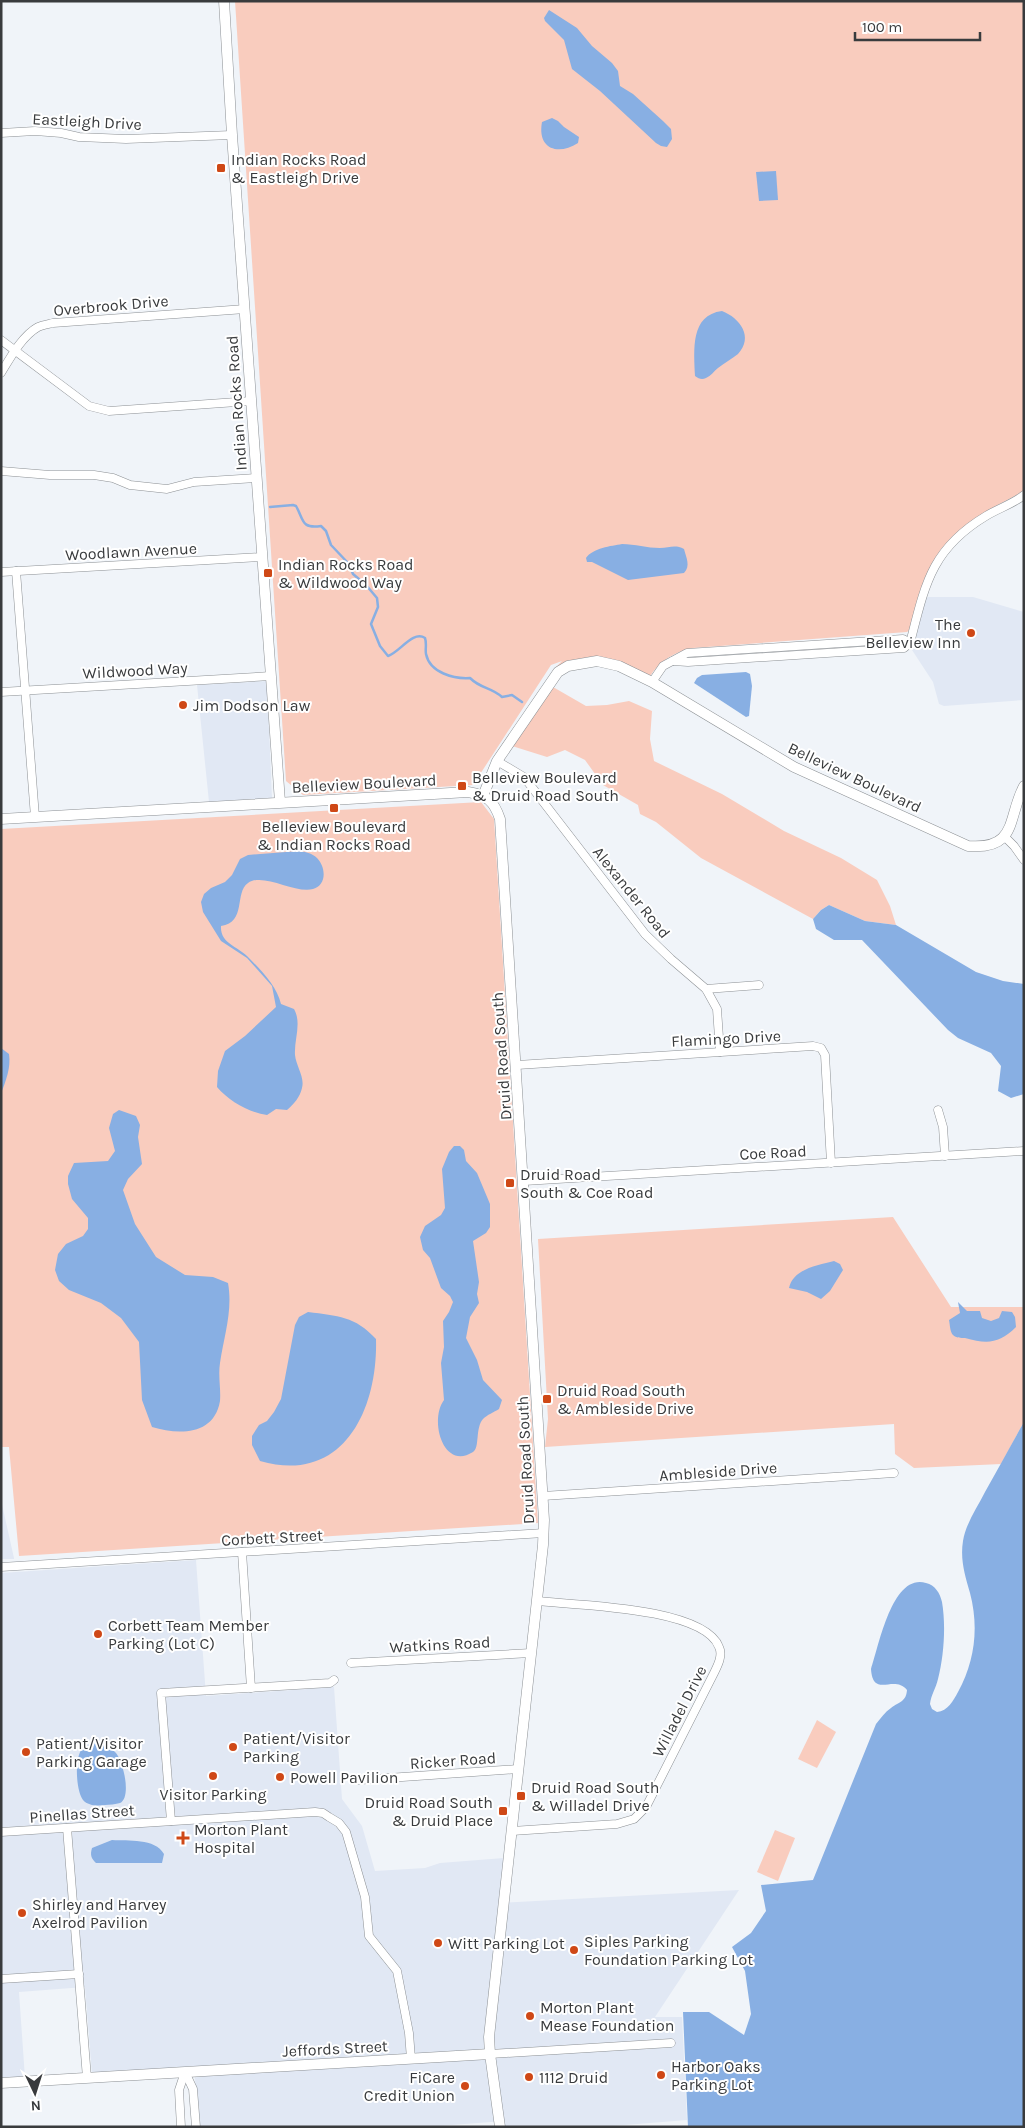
<svg xmlns="http://www.w3.org/2000/svg" width="1025" height="2128" font-family="Karla,sans-serif">
	<style>
		.built { fill: #e1e8f4 }
		.green { fill: #f9ccbe }
		.water { fill: #88afe3 }
		.lines { fill: none; stroke-linecap: round; stroke-linejoin: round }
		.stream { stroke: #88afe3; stroke-width: 2.5 }
		.minor-casing { stroke: #8c9094; stroke-width: 9 }
		.tertiary-casing { stroke: #8c9094; stroke-width: 11 }
		.minor { stroke: #fff; stroke-width: 8 }
		.tertiary { stroke: #fff; stroke-width: 10 }
		.poi-dot { fill: #cf4816; stroke: #fff; stroke-width: 2 }
		.labels { text-anchor: middle; stroke-width: 4; stroke-linejoin: round; paint-order: stroke }
		.street-label { font-size: 16px; fill: #393b3d; stroke: #fff }
		.poi-label { font-size: 16px; fill: #393b3d; stroke: #fff; text-anchor: start }
	</style>
	<rect width="100%" height="100%" fill="#f0f4f9"/>
	<g class="built">
		<path d="M926,597h47l51,15v88l-80,6 -5,-2 -6,-22 -21,-32 4,-5 -1,-4z"/>
		<path d="M267,681l5,117 -63,4 -12,-117z"/>
		<path d="M1,1500l13,58v1h-13z"/>
		<path d="M196,1560l10,136 128,-9 8,112 20,27 13,45 50,-3 15,-5 64,-5 -4,45 239,-13 -84,127h27l5,103 -87,7h-95l-1,-6 -78,6h-227l-5,-61 -102,8 -7,-87 -66,5 6,86 -24,2v-507z"/>
	</g>
	<g class="green">
		<path d="M235,1h789v490l-32,17 -38,29 -13,12 -17,31 -8,25 -4,22 -5,5 -214,16c-19,4 -32,12 -43,28l-54,-20 -29,5 -15,10 10,-10 -11,4 -78,120 -170,10 -17,-14z"/>
		<path d="M553,687l33,19 21,-1 22,-4 23,10 -2,28 4,22 68,33 62,37 57,27 36,22 13,26 6,19 -31,-4 -36,-16 -8,5 -8,9 -112,-61 -45,-36 -16,-8 -2,-9 -35,-20 -18,-25 -20,-10 -18,7 -35,-11z"/>
		<path d="M481,802l13,17 44,704 -519,33 -10,-109h-8v-618z"/>
		<path d="M893,1217l58,90h73v115l-23,42 -87,4 -19,-14 -1,-30 -349,23 3,-28 -10,-180z"/>
		<path d="M817,1720l19,12 -19,36 -19,-9z"/>
		<path d="M775,1830l20,8 -17,43 -21,-9z"/>
	</g>
	<g class="water">
		<path d="M549,10l28,18 15,18 20,17 6,8 2,15 13,8 30,27 8,8 1,10 -5,8 -6,-1 -5,-3 -56,-52 -28,-22 -8,-29 -19,-19 -1,-3z"/>
		<path d="M552,118l6,3 6,6 15,10 -1,6c-20,13 -41,6 -36,-21z"/>
		<path d="M776,171l2,29 -19,1 -3,-29z"/>
		<path d="M722,311c18,7 32,26 16,43 -6,5 -14,9 -20,14 -4,3 -7,8 -12,10 -4,2 -7,1 -11,-2 -1,-26 -5,-61 27,-65z"/>
		<path d="M622,544c13,0 25,4 38,4 9,0 15,-4 24,1 2,8 7,17 0,24l-56,7 -36,-18h-5l-1,-4c7,-10 25,-12 36,-14z"/>
		<path d="M746,672l4,2 2,12 -3,30 -3,1 -52,-34 3,-5 5,-3z"/>
		<path d="M299,851c6,1 13,2 18,7 9,9 10,27 -4,31 -18,5 -50,-17 -65,-6 -14,10 -1,39 -27,43 -1,17 16,20 26,30 13,13 30,30 34,48l13,5c8,14 0,30 1,46 1,11 10,22 7,33 -2,9 -8,16 -15,22l-11,-1 -9,6c-19,-3 -38,-14 -50,-28l1,-16 7,-20 20,-15 31,-29 -4,-21 -25,-28 -26,-17 -18,-29 -2,-10 3,-8 7,-6 14,-6 7,-7 8,-16 8,-4z"/>
		<path d="M829,905l36,16 31,4 80,47 27,9 21,3v110l-13,4 -13,-7 3,-25 -10,-13 -33,-15 -10,-8 -86,-90h-28l-18,-11 -3,-10 8,-9z"/>
		<path d="M1,1048l8,6c2,13 -3,27 -8,39z"/>
		<path d="M119,1110l17,6 4,9 -2,12 4,27 -14,15 -5,11 12,34 21,33 29,18 28,2 15,6c5,27 -4,53 -8,80 -2,13 1,26 0,38 -6,35 -42,34 -68,26l-10,-27 -3,-58 -18,-24 -20,-15 -32,-13 -10,-9 -4,-11 3,-16 8,-10 17,-8 5,-7v-11l-16,-19 -4,-15v-8l6,-13 34,-2 7,-10 -6,-23 4,-14z"/>
		<path d="M454,1146h6l4,4 2,11 11,12 13,31v23l-4,6 -13,8 6,41 -2,12 2,9 -9,14 -4,21 11,22 6,20 19,20 -3,9c-5,3 -12,6 -16,10 -8,9 -3,29 -10,33 -30,19 -44,-32 -29,-52l-3,-37 3,-16 -1,-26 6,-9 4,-10 -3,-6 -9,-8 -11,-30 -7,-8 -3,-13 5,-11 16,-11 4,-7 -3,-39 7,-17z"/>
		<path d="M834,1261l6,3 3,6 -13,21 -9,8 -14,-7 -18,-4c4,-19 29,-23 45,-27z"/>
		<path d="M958,1302l9,9h13l2,7 9,3 8,-3 3,-7 10,1 3,5 1,10c-17,17 -29,17 -51,11 -4,0 -9,0 -12,-3 -3,-3 -3,-10 -4,-15l11,-7z"/>
		<path d="M308,1312c30,4 47,4 68,27 2,71 -33,146 -116,122l-8,-16v-9l7,-11 8,-4 7,-9 7,-13 14,-74 4,-8z"/>
		<path d="M1024,1422v705h-336l-5,-115h26l35,23 7,-21 -6,-43 -13,-24 19,-14 15,-22 -5,-26 52,-5 63,-156c5,-6 9,-12 15,-16 9,-7 15,-6 16,-18 -13,-16 -34,9 -36,-21 8,-23 21,-96 55,-86 9,2 14,10 16,19 4,23 2,54 -4,77 -2,9 -7,16 -8,25l2,5 5,3c11,-1 16,-11 21,-20 17,-31 21,-65 12,-99 -5,-18 -10,-33 -7,-52 3,-18 14,-33 22,-49 13,-23 26,-47 39,-70z"/>
		<path d="M96,1743c7,2 15,4 20,10 7,8 16,44 4,50 -4,1 -11,2 -15,2 -7,1 -17,1 -22,-5 -7,-9 -10,-47 2,-54 2,-1 8,-2 11,-3z"/>
		<path d="M112,1840c16,1 43,-2 52,14l-2,9h-66c-5,-5 -6,-8 -4,-15z"/>
	</g>
	<g class="lines">
		<path class="stream" d="M270,507l23,-2 3,1c8,14 5,23 25,20l5,5 5,14 18,19 4,10 13,11 11,13 1,9 -7,17 9,22 8,10c12,-4 25,-26 37,-18 2,6 0,11 1,16 4,19 28,25 44,24 11,11 21,9 32,19l10,-2 10,7"/>
		<g class="minor-casing">
			<g id="minor">
				<path d="M1,133l34,-2 26,2 18,4 47,2 106,-4"/>
				<path d="M1,340l88,66 20,5 142,-10"/>
				<path d="M1,373c9,-15 21,-37 37,-46 4,-2 11,-3 15,-4l192,-14"/>
				<path d="M1,471l49,4h44l19,3 17,7 37,4 27,-7 63,-4"/>
				<path d="M16,571l19,246"/>
				<path d="M1,572l261,-15"/>
				<path d="M673,661l15,1 216,-14 6,-5c15,-58 21,-94 76,-127 13,-8 27,-12 38,-21"/>
				<path d="M652,682l11,-16 24,-13 216,-14 7,4"/>
				<path d="M1,692l270,-16"/>
				<path d="M497,761l27,16 121,157 26,25 35,30 11,20 3,43"/>
				<path d="M1005,837l9,9 10,14"/>
				<path d="M706,989l53,-4"/>
				<path d="M517,1065l296,-19 8,2 4,7 6,108"/>
				<path d="M938,1110l5,17 2,29"/>
				<path d="M524,1181l500,-30"/>
				<path d="M543,1496l351,-23"/>
				<path d="M242,1552l9,136"/>
				<path d="M1,1567l543,-34"/>
				<path d="M351,1663l180,-10"/>
				<path d="M359,1780l159,-11"/>
				<path d="M171,1821l-10,-128 169,-10 4,-3"/>
				<path d="M67,1828l20,250"/>
				<path d="M512,1831l105,-7 17,-5 12,-12 68,-134c4,-8 9,-18 5,-26 -15,-40 -145,-42 -182,-46"/>
				<path d="M1,1832l314,-20 8,1 6,4 10,6 7,9 19,65 4,39 28,35 12,62 2,26"/>
				<path d="M1,1979l78,-5"/>
				<path d="M490,2054l181,-11"/>
				<path d="M185,2072l8,17 3,38"/>
				<path d="M181,2127l-2,-37 6,-18"/>
			</g>
		</g>
		<g class="tertiary-casing">
			<g id="tertiary">
				<path d="M224,1l8,134 48,667"/>
				<path d="M483,796l14,-35 61,-89 10,-6 29,-5 22,5 33,16 142,85 174,79c50,4 39,-28 56,-60"/>
				<path d="M1,819l467,-27c19,3 26,9 32,27l44,701 -1,25 -54,492 1,17 10,73"/>
				<path d="M1,2083l489,-29"/>
			</g>
		</g>
		<use href="#minor" class="minor"/>
		<use href="#tertiary" class="tertiary"/>
	</g>
	<g class="poi-dot">
		<rect x="216" y="163" width="10" height="10" rx="2.5"/>
		<rect x="263" y="568" width="10" height="10" rx="2.5"/>
		<circle cx="971" cy="633" r="5"/>
		<circle cx="183" cy="705" r="5"/>
		<rect x="457" y="781" width="10" height="10" rx="2.5"/>
		<rect x="329" y="803" width="10" height="10" rx="2.5"/>
		<rect x="505" y="1178" width="10" height="10" rx="2.5"/>
		<rect x="542" y="1394" width="10" height="10" rx="2.5"/>
		<circle cx="98" cy="1634" r="5"/>
		<circle cx="233" cy="1747" r="5"/>
		<circle cx="26" cy="1752" r="5"/>
		<circle cx="213" cy="1776" r="5"/>
		<circle cx="280" cy="1777" r="5"/>
		<rect x="516" y="1791" width="10" height="10" rx="2.5"/>
		<rect x="498" y="1806" width="10" height="10" rx="2.5"/>
		<path d="M180.5 1830.5h5v5h5v5h-5v5h-5v-5h-5v-5h5z"/>
		<circle cx="22" cy="1913" r="5"/>
		<circle cx="438" cy="1943" r="5"/>
		<circle cx="574" cy="1950" r="5"/>
		<circle cx="530" cy="2016" r="5"/>
		<circle cx="661" cy="2075" r="5"/>
		<circle cx="529" cy="2077" r="5"/>
		<circle cx="465" cy="2086" r="5"/>
	</g>
	<g class="labels">
		<g class="street-label">
			<text transform="translate(87 121) rotate(3)" y="6">Eastleigh Drive</text>
			<text transform="translate(111 305) rotate(-5)" y="6">Overbrook Drive</text>
			<text transform="translate(236 403) rotate(-94)" y="6">Indian Rocks Road</text>
			<text transform="translate(131 551) rotate(-3)" y="6">Woodlawn Avenue</text>
			<text transform="translate(135 670) rotate(-3)" y="6">Wildwood Way</text>
			<text transform="translate(855 777) rotate(25)" y="6">Belleview Boulevard</text>
			<text transform="translate(364 783) rotate(-3)" y="6">Belleview Boulevard</text>
			<text transform="translate(632 892) rotate(51)" y="6">Alexander Road</text>
			<text transform="translate(726 1038) rotate(-3)" y="6">Flamingo Drive</text>
			<text transform="translate(501 1056) rotate(-94)" y="6">Druid Road South</text>
			<text transform="translate(773 1152) rotate(-3)" y="6">Coe Road</text>
			<text transform="translate(525 1460) rotate(-93)" y="6">Druid Road South</text>
			<text transform="translate(718 1471) rotate(-4)" y="6">Ambleside Drive</text>
			<text transform="translate(272 1537) rotate(-3)" y="6">Corbett Street</text>
			<text transform="translate(440 1644) rotate(-3)" y="6">Watkins Road</text>
			<text transform="translate(679 1711) rotate(-63)" y="6">Willadel Drive</text>
			<text transform="translate(453 1760) rotate(-4)" y="6">Ricker Road</text>
			<text transform="translate(82 1813) rotate(-4)" y="6">Pinellas Street</text>
			<text transform="translate(335 2048) rotate(-3)" y="6">Jeffords Street</text>
		</g>
		<g class="poi-label">
			<text x="231" y="165">Indian Rocks Road<tspan x="231" dy="18">&amp; Eastleigh Drive</tspan></text>
			<text x="278" y="570">Indian Rocks Road<tspan x="278" dy="18">&amp; Wildwood Way</tspan></text>
			<text x="961" y="630" text-anchor="end">The<tspan x="961" dy="18">Belleview Inn</tspan></text>
			<text x="193" y="711">Jim Dodson Law</text>
			<text x="472" y="783">Belleview Boulevard<tspan x="472" dy="18">&amp; Druid Road South</tspan></text>
			<text x="334" y="832" text-anchor="middle">Belleview Boulevard<tspan x="334" dy="18">&amp; Indian Rocks Road</tspan></text>
			<text x="520" y="1180">Druid Road<tspan x="520" dy="18">South &amp; Coe Road</tspan></text>
			<text x="557" y="1396">Druid Road South<tspan x="557" dy="18">&amp; Ambleside Drive</tspan></text>
			<text x="108" y="1631">Corbett Team Member<tspan x="108" dy="18">Parking (Lot C)</tspan></text>
			<text x="243" y="1744">Patient/Visitor<tspan x="243" dy="18">Parking</tspan></text>
			<text x="36" y="1749">Patient/Visitor<tspan x="36" dy="18">Parking Garage</tspan></text>
			<text x="290" y="1783">Powell Pavilion</text>
			<text x="531" y="1793">Druid Road South<tspan x="531" dy="18">&amp; Willadel Drive</tspan></text>
			<text x="213" y="1800" text-anchor="middle">Visitor Parking</text>
			<text x="493" y="1808" text-anchor="end">Druid Road South<tspan x="493" dy="18">&amp; Druid Place</tspan></text>
			<text x="194" y="1835">Morton Plant<tspan x="194" dy="18">Hospital</tspan></text>
			<text x="32" y="1910">Shirley and Harvey<tspan x="32" dy="18">Axelrod Pavilion</tspan></text>
			<text x="584" y="1947">Siples Parking<tspan x="584" dy="18">Foundation Parking Lot</tspan></text>
			<text x="448" y="1949">Witt Parking Lot</text>
			<text x="540" y="2013">Morton Plant<tspan x="540" dy="18">Mease Foundation</tspan></text>
			<text x="671" y="2072">Harbor Oaks<tspan x="671" dy="18">Parking Lot</tspan></text>
			<text x="455" y="2083" text-anchor="end">FiCare<tspan x="455" dy="18">Credit Union</tspan></text>
			<text x="539" y="2083">1112 Druid</text>
		</g>
	</g>
	<rect width="1025" height="2128" fill="none" stroke="#393b3d" stroke-width="5"/>
	<g transform="translate(35 2093) rotate(176)" stroke="#ffffff" stroke-width="4" paint-order="stroke">
	<path d="M0-4L9 19L0 12L-9 19Z" fill="#393b3d"/>
	<text y="-8" font-size="14" font-weight="bold" text-anchor="middle" fill="#393b3d">N</text>
	</g>
	<path d="M855 32v8h125v-8" fill="none" stroke="#393b3d" stroke-width="2.5"/>
	<text x="862" y="32" font-size="15" fill="#393b3d" stroke="#ffffff" stroke-width="4" paint-order="stroke">100 m</text>
</svg>
